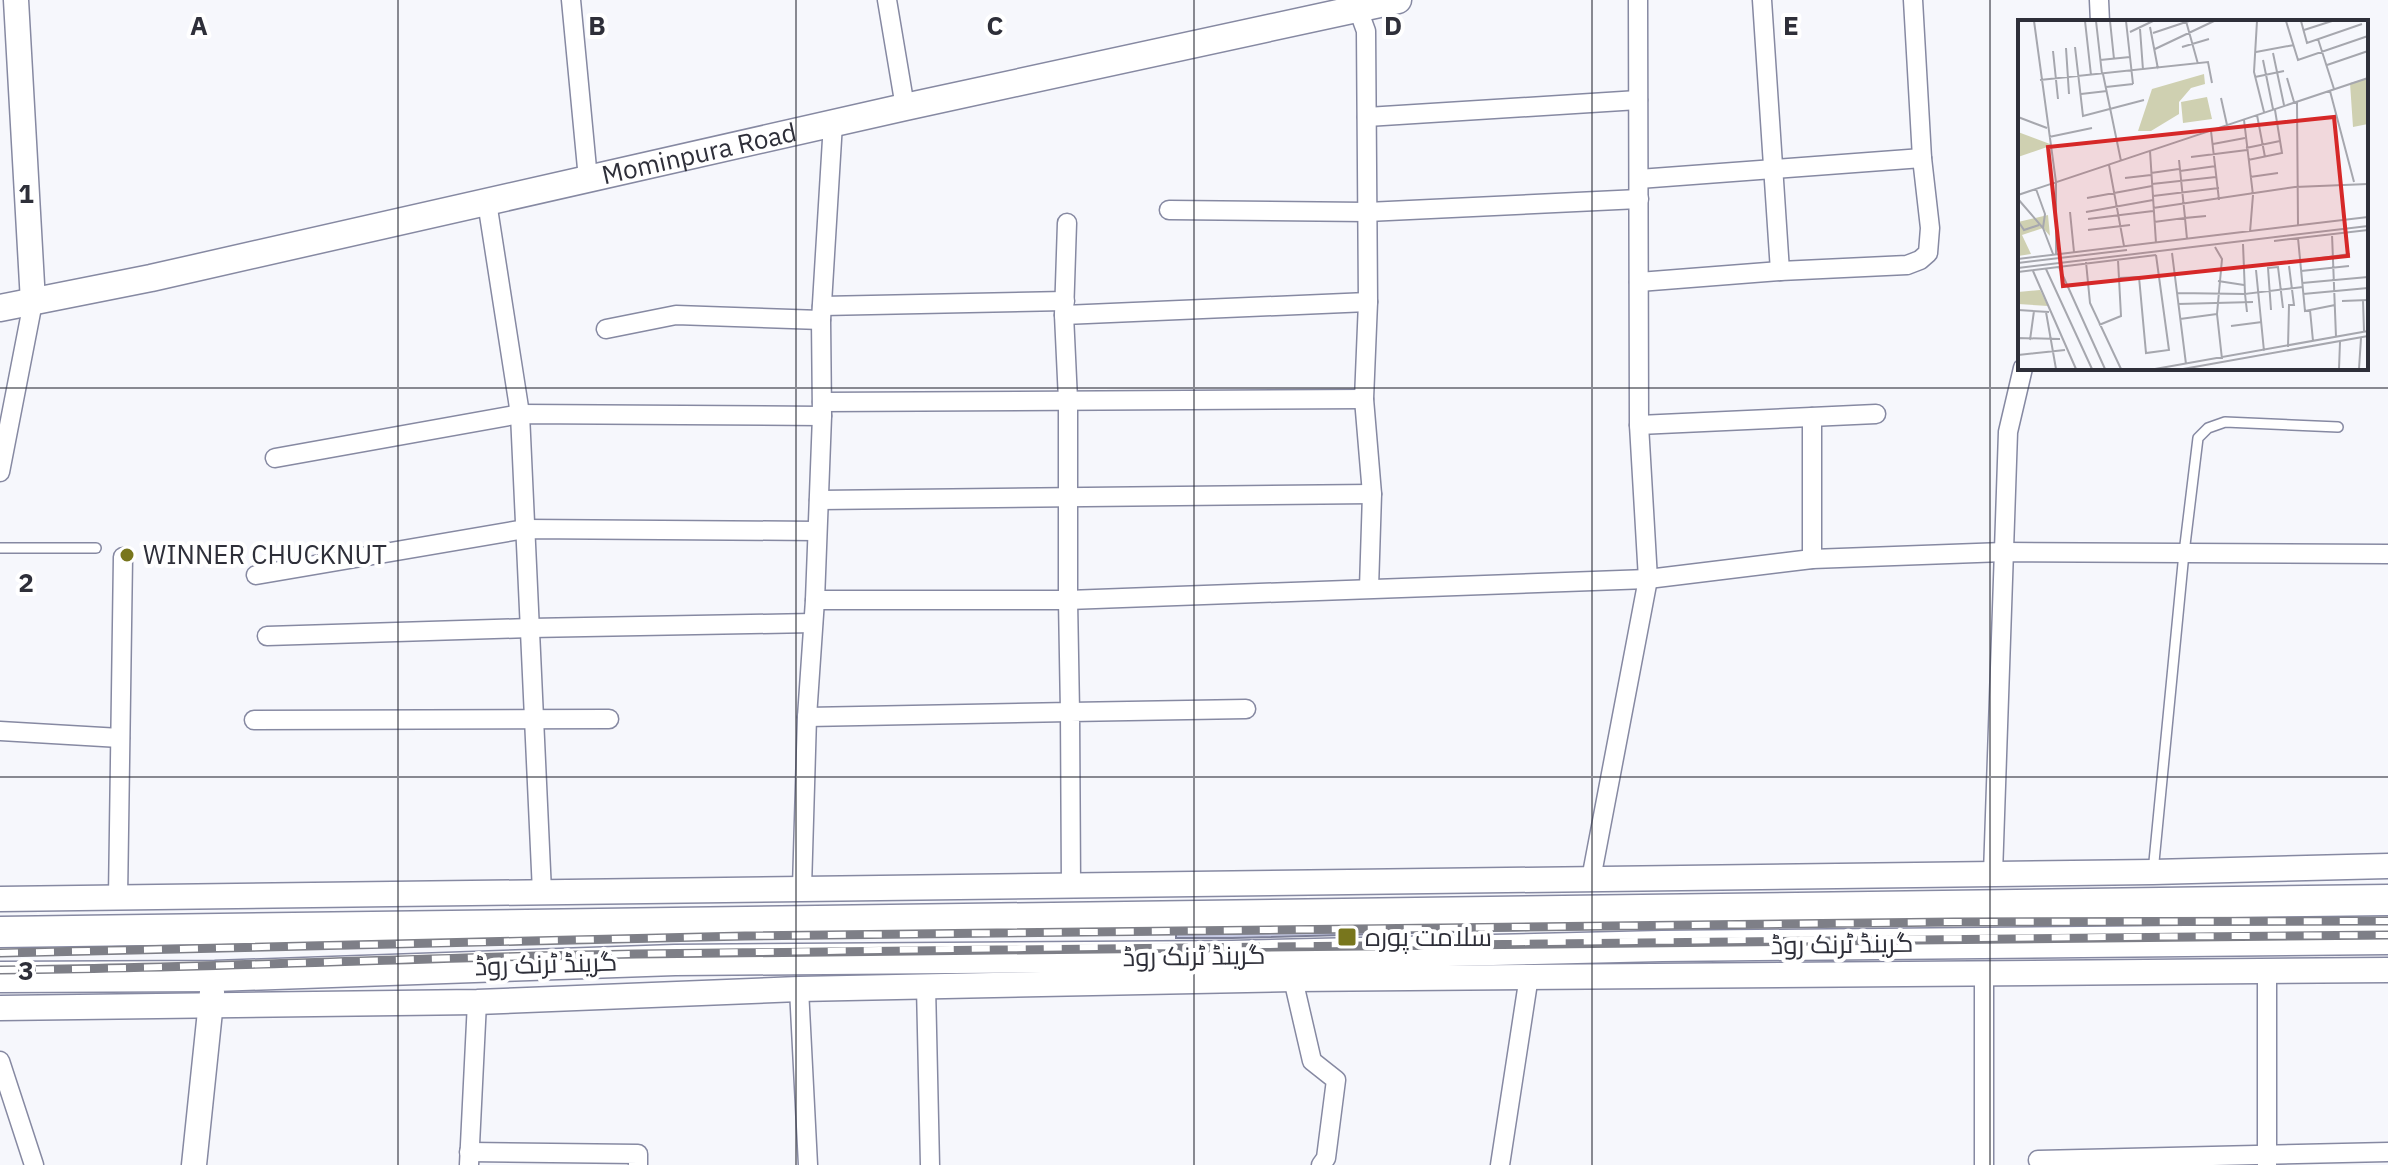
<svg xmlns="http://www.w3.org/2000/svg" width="2388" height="1165" font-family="'IBM Plex Sans',Cairo,sans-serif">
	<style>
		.building { fill: #c6cae4; stroke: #7d8098; stroke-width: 2 }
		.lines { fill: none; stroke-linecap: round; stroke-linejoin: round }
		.service-casing { stroke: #8689a2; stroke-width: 12 }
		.minor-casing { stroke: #8689a2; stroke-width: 21 }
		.tertiary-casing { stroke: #8689a2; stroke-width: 27 }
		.secondary-casing { stroke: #8689a2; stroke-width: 29 }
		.primary-casing { stroke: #8689a2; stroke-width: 33 }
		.service { stroke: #fff; stroke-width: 9 }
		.minor { stroke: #fff; stroke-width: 18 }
		.tertiary { stroke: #fff; stroke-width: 24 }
		.secondary { stroke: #fff; stroke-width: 26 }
		.primary { stroke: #fff; stroke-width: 30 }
		.rail-casing { stroke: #7e7f87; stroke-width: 9 }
		.rail { stroke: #fff; stroke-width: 6; stroke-dasharray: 18; stroke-linecap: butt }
		.grid { fill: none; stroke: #2e2f39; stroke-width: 2; stroke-opacity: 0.55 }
		.poi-dot { fill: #78761d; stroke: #fff; stroke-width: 3 }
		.labels { text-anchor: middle; stroke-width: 8; stroke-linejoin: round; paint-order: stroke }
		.street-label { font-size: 26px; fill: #2e2f39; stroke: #fff }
		.poi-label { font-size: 26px; fill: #2e2f39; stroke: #fff; text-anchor: start }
		.inset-road { fill: none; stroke: #a6a7ae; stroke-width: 2 }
		.view { fill: #d62828; fill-opacity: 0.15; stroke: #d62828; stroke-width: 4 }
		.inset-edge { fill: none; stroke: #2e2f39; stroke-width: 4 }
		.grid-label { font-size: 26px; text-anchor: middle; font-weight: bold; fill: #2e2f39; stroke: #fff; stroke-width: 8; stroke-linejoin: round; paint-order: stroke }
	</style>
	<rect width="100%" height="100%" fill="#f6f7fc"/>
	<path class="building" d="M1530,930l-298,8h-56v-4z"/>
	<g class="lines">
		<g class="service-casing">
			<g id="service">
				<path d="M0,548h96"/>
				<path d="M2153,872l31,-319 14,-115 10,-10 17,-6 113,5"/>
			</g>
		</g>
		<g class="minor-casing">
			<g id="minor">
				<path d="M571,0l17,179"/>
				<path d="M887,0l18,107"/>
				<path d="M1762,0l18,271"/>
				<path d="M2099,0l1,22"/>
				<path d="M1358,9l8,22 2,271 -4,97 8,95 -3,94"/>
				<path d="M1367,117l271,-17"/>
				<path d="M1639,179l283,-21"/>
				<path d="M487,202l33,212 22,478"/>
				<path d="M1169,210l198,2 272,-13"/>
				<path d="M1639,282l141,-11 127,-6 13,-5 8,-7 2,-25 -8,-70 -9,-158"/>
				<path d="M822,306l243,-5"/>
				<path d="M1064,315l304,-13"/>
				<path d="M606,329l70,-14 145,5"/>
				<path d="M822,402l542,-3"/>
				<path d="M1812,417v142"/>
				<path d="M1639,425l237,-11"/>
				<path d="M275,458l245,-44 302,2"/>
				<path d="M0,472l33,-170"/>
				<path d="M819,500l553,-6"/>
				<path d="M256,575l269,-46 292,2"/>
				<path d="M815,600h253l580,-21 164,-20 192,-7 384,2"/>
				<path d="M267,636l263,-8 283,-5"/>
				<path d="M807,717l263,-5 -2,-112v-200l-4,-85 3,-92"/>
				<path d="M254,720l355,-1"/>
				<path d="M0,731l120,7"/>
				<path d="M1993,874l15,-442 15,-64"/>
				<path d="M1591,879l57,-300 -9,-154 -1,-425"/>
				<path d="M1071,886l-1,-174 176,-3"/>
				<path d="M802,888l5,-171 8,-117 7,-184 -1,-96 12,-197"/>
				<path d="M118,898l5,-341"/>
				<path d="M1293,979l19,82 24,19 -10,78 -5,7"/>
				<path d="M926,986l4,179"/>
				<path d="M799,989l9,176"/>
				<path d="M0,1061l34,104"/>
				<path d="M469,1152l169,2v11"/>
				<path d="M2038,1160l350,-8"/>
				<path d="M469,1165l8,-163"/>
				<path d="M1500,1165l29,-189"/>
				<path d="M1984,1165v-191"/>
				<path d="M2267,1165v-195"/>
			</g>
		</g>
		<g class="tertiary-casing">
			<g id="tertiary">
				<path d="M16,0l17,302"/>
				<path d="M0,899l2153,-27 235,-6"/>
				<path d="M0,1008l477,-6 322,-13 494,-10 1095,-9"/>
				<path d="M194,1165l18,-173"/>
			</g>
		</g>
		<g class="secondary-casing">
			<g id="secondary">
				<path id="s1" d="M0,308l151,-30 754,-171 493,-107"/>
			</g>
		</g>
		<g class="primary-casing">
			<g id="primary">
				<path d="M0,932l2388,-32"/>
				<path d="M0,977l215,-1 460,-16 557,-4 430,-10 726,-7"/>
			</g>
		</g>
		<use href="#service" class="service"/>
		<use href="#minor" class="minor"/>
		<use href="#tertiary" class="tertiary"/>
		<use href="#secondary" class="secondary"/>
		<use href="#primary" class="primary"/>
		<g class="rail-casing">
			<g id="rail">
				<path d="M0,953l745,-17 1208,-14 435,-1"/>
				<path d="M0,970c212,-2 424,-13 636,-16 584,-10 1168,-15 1752,-19"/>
			</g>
		</g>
		<use href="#rail" class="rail"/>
	</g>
	<path class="grid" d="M398,0v1165M796,0v1165M1194,0v1165M1592,0v1165M1990,0v1165M0,388h2388M0,777h2388"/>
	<g class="poi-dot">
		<circle cx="127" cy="555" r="8"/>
		<rect x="1337" y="927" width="20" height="20" rx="4"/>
	</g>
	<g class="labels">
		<g class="street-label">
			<text dy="9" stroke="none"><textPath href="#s1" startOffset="716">Mominpura Road</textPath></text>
			<text transform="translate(1842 944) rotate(-1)" y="9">گرینڈ ٹرنک روڈ</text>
			<text transform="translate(1194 956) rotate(-1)" y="9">گرینڈ ٹرنک روڈ</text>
			<text transform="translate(546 964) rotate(-2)" y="9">گرینڈ ٹرنک روڈ</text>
		</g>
		<g class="poi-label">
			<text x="143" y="564">WINNER CHUCKNUT</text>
			<text x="1365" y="946">سلامت پورہ</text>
		</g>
	</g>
	<g transform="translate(2018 20)">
		<rect width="350" height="350" fill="#f6f7fc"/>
		<path d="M186,54l1,10 -14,4 -12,14v12l-28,17h-13l14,-42zM350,58v46l-15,3 -3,-44zM189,77l5,22 -29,4 -2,-21zM0,112l32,12v2l-32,11zM30,195l2,21 -7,-8 -21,7 9,19 -13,2v-34zM22,270l8,16 -30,-2v-12z" fill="#cfd0b1"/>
		<path class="inset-road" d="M16,1l22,161v73M67,1l6,54M78,1l6,53M92,1l4,38M108,1l7,63M168,1l12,43M239,1l-3,51 10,40M268,1l12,39 70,-24M283,1l6,22 55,-19M132,7l8,42M122,9l3,41M286,10l28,-9M112,12l23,-11M135,13l36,-12M300,19l16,50M57,27l8,69 61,-16M164,27l27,-8M48,28l3,46M137,29l59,-28M35,31l5,48M238,32l38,-7M255,33l11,52M82,40l30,-3M245,40l10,49M309,45l41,-14M85,54l18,87M237,57l29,-6M269,58l7,24M22,60l168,-18 4,21M88,67l27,-3M312,71l24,91M63,74l26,-3M203,78l6,27M279,82l1,124M239,95l8,42M0,97l29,11M226,100l9,75 -3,37M193,111l8,69M31,117l43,-9M195,124l32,-6M228,128l34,-7M132,131l6,92M173,137l56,-7M230,140l34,-7 -7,-43M91,145l15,81M162,151l36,-5M133,153l28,-4M232,157l28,-4M107,158l26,-3M134,164l64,-7M18,169l9,25 -2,14M0,175l350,-117M135,176l66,-8M69,178l65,-12M0,179l25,29 10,26M135,188l142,-21 73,-3M52,192l4,40M68,192l67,-12M70,199l65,-8M0,201l6,9 15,-5M136,202l31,-4 -6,-58M70,210l42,-5M314,214l4,103M280,218l7,73 30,-6M169,219l-2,-21 21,-2M256,221l94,-11M225,224l2,50 58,-7M197,227l7,12 -5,55 5,45M154,233l14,111M0,239l350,-42M289,240l43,-6M68,242l4,41 31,66M0,243l109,-13M41,247l46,102M0,248l350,-42M28,249l46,100M238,250l8,81M15,251l43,98M283,251l48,-5M0,252l138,-17M101,258l20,-1 7,76 23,-3 -13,-95M200,261l26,4M284,263l66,-6M159,273l68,1 2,18M285,274l65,-6M345,280l1,31M324,281l26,-1M160,284l75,-2M0,290l31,2M253,290l-3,-42 10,-1 5,41M292,290l3,31M28,292l10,57M162,299l37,-5M81,305l22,-9 -3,-56M213,306l31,-4M12,320l4,-29M270,327l1,-42h5l-5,-39M0,335l47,-5M0,348v-30l42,1M137,349l213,-38M165,349l185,-33M321,349l1,-27M341,349l2,-31"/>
		<path class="view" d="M316,97l14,139 -285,30 -15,-139z"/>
		<rect width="350" height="350" class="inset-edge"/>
	</g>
	<g class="grid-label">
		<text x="199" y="35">A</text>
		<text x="597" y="35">B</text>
		<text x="995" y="35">C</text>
		<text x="1393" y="35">D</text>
		<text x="1791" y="35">E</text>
		<text x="26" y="203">1</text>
		<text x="26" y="592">2</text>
		<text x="26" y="980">3</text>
	</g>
</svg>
